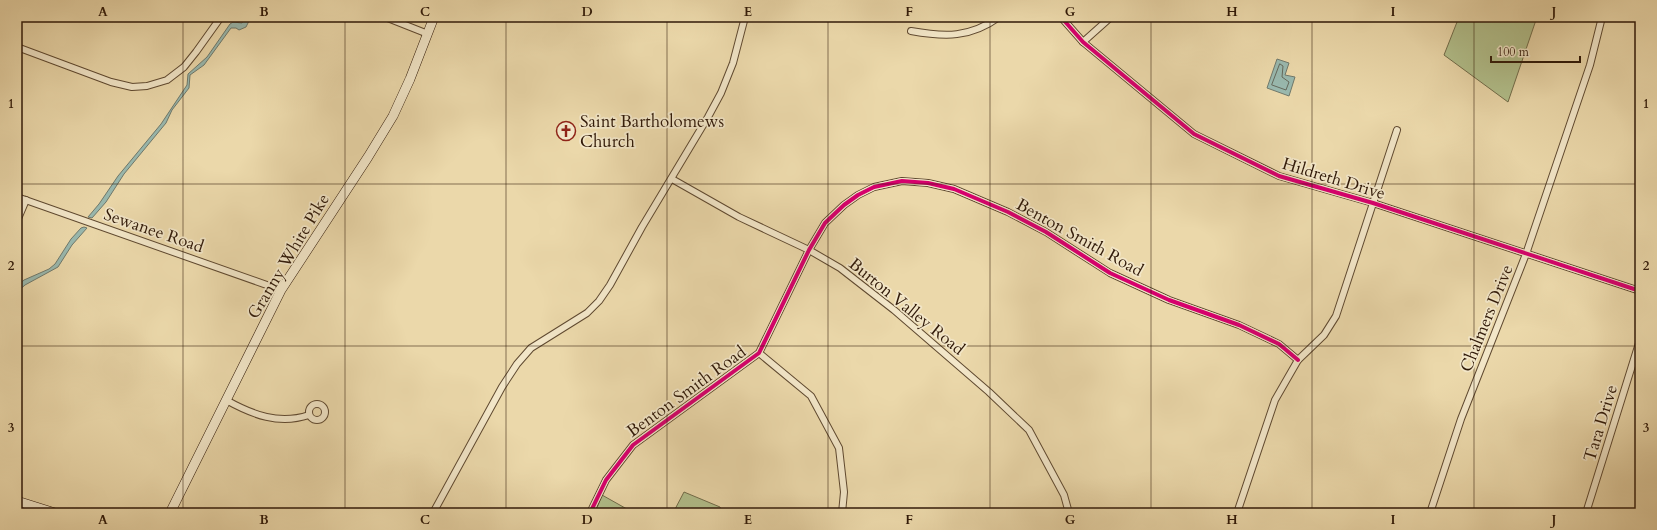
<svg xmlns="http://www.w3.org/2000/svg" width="1657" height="530" font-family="Cardo,serif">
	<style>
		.green { fill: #b2c08c; stroke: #716c4a }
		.water { fill: #99b9af; stroke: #6f796c }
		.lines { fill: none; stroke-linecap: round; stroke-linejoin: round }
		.shore { stroke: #64695c; stroke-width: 1 }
		.minor-casing { stroke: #5f4930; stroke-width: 8 }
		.secondary-casing { stroke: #301908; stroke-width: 10 }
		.minor { stroke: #f2e6c8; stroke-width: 6 }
		.secondary { stroke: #f2e6c8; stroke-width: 9 }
		.cycleway-casing { stroke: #f2e6c8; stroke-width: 6 }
		.cycleway { stroke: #d6006c; stroke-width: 4 }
		.grid { fill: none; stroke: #301908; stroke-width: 1; stroke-opacity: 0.55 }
		.labels { text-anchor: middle; stroke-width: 3.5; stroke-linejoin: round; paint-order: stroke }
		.poi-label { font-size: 17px; fill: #301908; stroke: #f2e6c8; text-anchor: start }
		.street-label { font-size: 17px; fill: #301908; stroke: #f2e6c8 }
		.neatline { fill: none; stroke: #301908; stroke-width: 1.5 }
		.grid-label { font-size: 13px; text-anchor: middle; font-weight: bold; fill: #301908 }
	</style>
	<rect width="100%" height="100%" fill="#ebd8aa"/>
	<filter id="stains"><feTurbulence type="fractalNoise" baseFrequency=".005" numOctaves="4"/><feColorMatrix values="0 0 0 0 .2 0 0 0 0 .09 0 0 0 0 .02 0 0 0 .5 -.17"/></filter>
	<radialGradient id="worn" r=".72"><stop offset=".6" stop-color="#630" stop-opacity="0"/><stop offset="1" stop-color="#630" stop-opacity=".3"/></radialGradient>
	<g class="green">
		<path d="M1459,17h78l-29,85 -64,-47z"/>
		<path d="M684,492l36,15 3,6h-50z"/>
		<path d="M602,495l32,18h-39z"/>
	</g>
	<g class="water">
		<path d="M245,17h6l-5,10 -7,3 -3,-2h-5l-27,37 -14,10 -1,13 -17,22 -6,13 -42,51 -18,28 -14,16 -4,-1 11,-13 19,-28 43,-52 26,-39 1,-11 19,-17 23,-33 3,-2 9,1z"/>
		<path d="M1277,59l12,4 -4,12 10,2 -6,19 -22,-8z"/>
		<path d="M84,227l3,1 -15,17 -14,22 -33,18 -8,7v-6l7,-6 25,-11 6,-5 16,-25 10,-11z"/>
	</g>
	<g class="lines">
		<path class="shore" d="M1280,64l3,2 -1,11 7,5 -3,8 -14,-5z"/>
		<g class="minor-casing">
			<g id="minor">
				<path d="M385,17l43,17"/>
				<path d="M1061,17l22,25 111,92 85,42 94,27 267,88"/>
				<path d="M911,31c34,6 59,7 88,-14"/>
				<path d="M1083,42l28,-25"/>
				<path d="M17,47l94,35 21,5 15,-1 20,-6 17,-13 12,-15 25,-35"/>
				<path d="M672,179l67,38 70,33 31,18 54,42 95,82 40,38 35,65 5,18"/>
				<path d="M17,197l264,93"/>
				<path d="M17,221l9,-21"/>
				<path d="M759,353l52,43 28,52 5,44 -2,21"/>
				<path d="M226,400c27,15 53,25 83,15"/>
				<circle cx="317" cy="412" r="8"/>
				<path d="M433,513l69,-126 15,-23 14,-16 56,-35 12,-12 11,-16 32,-58 66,-110 13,-24 12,-30 12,-46"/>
				<path d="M590,513l16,-33 27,-35 126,-92 50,-103 16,-27 19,-18 14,-10 16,-8 28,-6 26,2 26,6 54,23 38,20 64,41 59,27 70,25 40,19 19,16"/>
				<path d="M1237,513l38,-113 23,-40 26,-25 12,-19 61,-186"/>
				<path d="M1430,513l31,-94 65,-165 64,-189 12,-48"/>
				<path d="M1586,513l54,-173"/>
			</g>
		</g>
		<g class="secondary-casing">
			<g id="secondary">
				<path d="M17,501l38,12"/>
				<path d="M170,513l111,-223 87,-133 25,-41 17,-37 24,-62"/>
			</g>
		</g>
		<use href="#minor" class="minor"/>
		<use href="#secondary" class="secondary"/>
		<g class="cycleway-casing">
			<g id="cycleway">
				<path d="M1061,17l22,25 111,92 85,42 94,27 267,88"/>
				<path d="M590,513l16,-33 27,-35 126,-92 50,-103 16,-27 19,-18 14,-10 16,-8 28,-6 26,2 26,6 54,23 38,20 64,41 59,27 70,25 40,19 19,16"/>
			</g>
		</g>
		<use href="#cycleway" class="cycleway"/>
	</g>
	<path class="grid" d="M183,17v496M345,17v496M506,17v496M667,17v496M828,17v496M990,17v496M1151,17v496M1312,17v496M1474,17v496M17,184h1623M17,346h1623"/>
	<defs>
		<g id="church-ring" transform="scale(1)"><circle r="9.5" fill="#f2e6c8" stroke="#8f2418" stroke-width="1.5"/><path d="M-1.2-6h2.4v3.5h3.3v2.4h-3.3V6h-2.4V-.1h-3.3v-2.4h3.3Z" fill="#8f2418"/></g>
	</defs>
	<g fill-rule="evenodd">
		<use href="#church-ring" x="566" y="131"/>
	</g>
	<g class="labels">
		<g class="poi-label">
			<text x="580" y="127">Saint Bartholomews<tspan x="580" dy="20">Church</tspan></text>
		</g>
		<g class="street-label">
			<text transform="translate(1334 178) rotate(17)" y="6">Hildreth Drive</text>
			<text transform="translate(154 230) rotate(19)" y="6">Sewanee Road</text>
			<text transform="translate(1080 237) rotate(29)" y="6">Benton Smith Road</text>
			<text transform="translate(288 256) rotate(-59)" y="6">Granny White Pike</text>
			<text transform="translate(907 306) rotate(39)" y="6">Burton Valley Road</text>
			<text transform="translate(1486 318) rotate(-68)" y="6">Chalmers Drive</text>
			<text transform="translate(686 391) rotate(-36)" y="6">Benton Smith Road</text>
			<text transform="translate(1600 423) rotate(-73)" y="6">Tara Drive</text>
		</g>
	</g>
	<rect width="1657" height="530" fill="none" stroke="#ebd8aa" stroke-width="44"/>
	<path d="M1491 56v6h89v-6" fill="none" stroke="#301908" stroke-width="2"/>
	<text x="1497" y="56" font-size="12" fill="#301908" stroke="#f2e6c8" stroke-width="3" paint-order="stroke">100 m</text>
	<rect x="22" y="22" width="1613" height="486" class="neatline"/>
	<g class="grid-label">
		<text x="103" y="16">A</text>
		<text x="264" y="16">B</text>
		<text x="425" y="16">C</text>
		<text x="587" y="16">D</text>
		<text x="748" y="16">E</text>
		<text x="909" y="16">F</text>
		<text x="1070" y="16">G</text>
		<text x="1232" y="16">H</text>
		<text x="1393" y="16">I</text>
		<text x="1554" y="16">J</text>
		<text x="11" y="108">1</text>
		<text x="1646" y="108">1</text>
		<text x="11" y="270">2</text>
		<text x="1646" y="270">2</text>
		<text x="11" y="432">3</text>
		<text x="1646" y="432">3</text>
		<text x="103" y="524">A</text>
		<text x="264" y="524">B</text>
		<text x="425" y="524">C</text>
		<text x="587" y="524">D</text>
		<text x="748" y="524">E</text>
		<text x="909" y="524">F</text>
		<text x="1070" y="524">G</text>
		<text x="1232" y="524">H</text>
		<text x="1393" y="524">I</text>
		<text x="1554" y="524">J</text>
	</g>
	<rect width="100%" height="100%" filter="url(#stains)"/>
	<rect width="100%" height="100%" fill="url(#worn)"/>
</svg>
